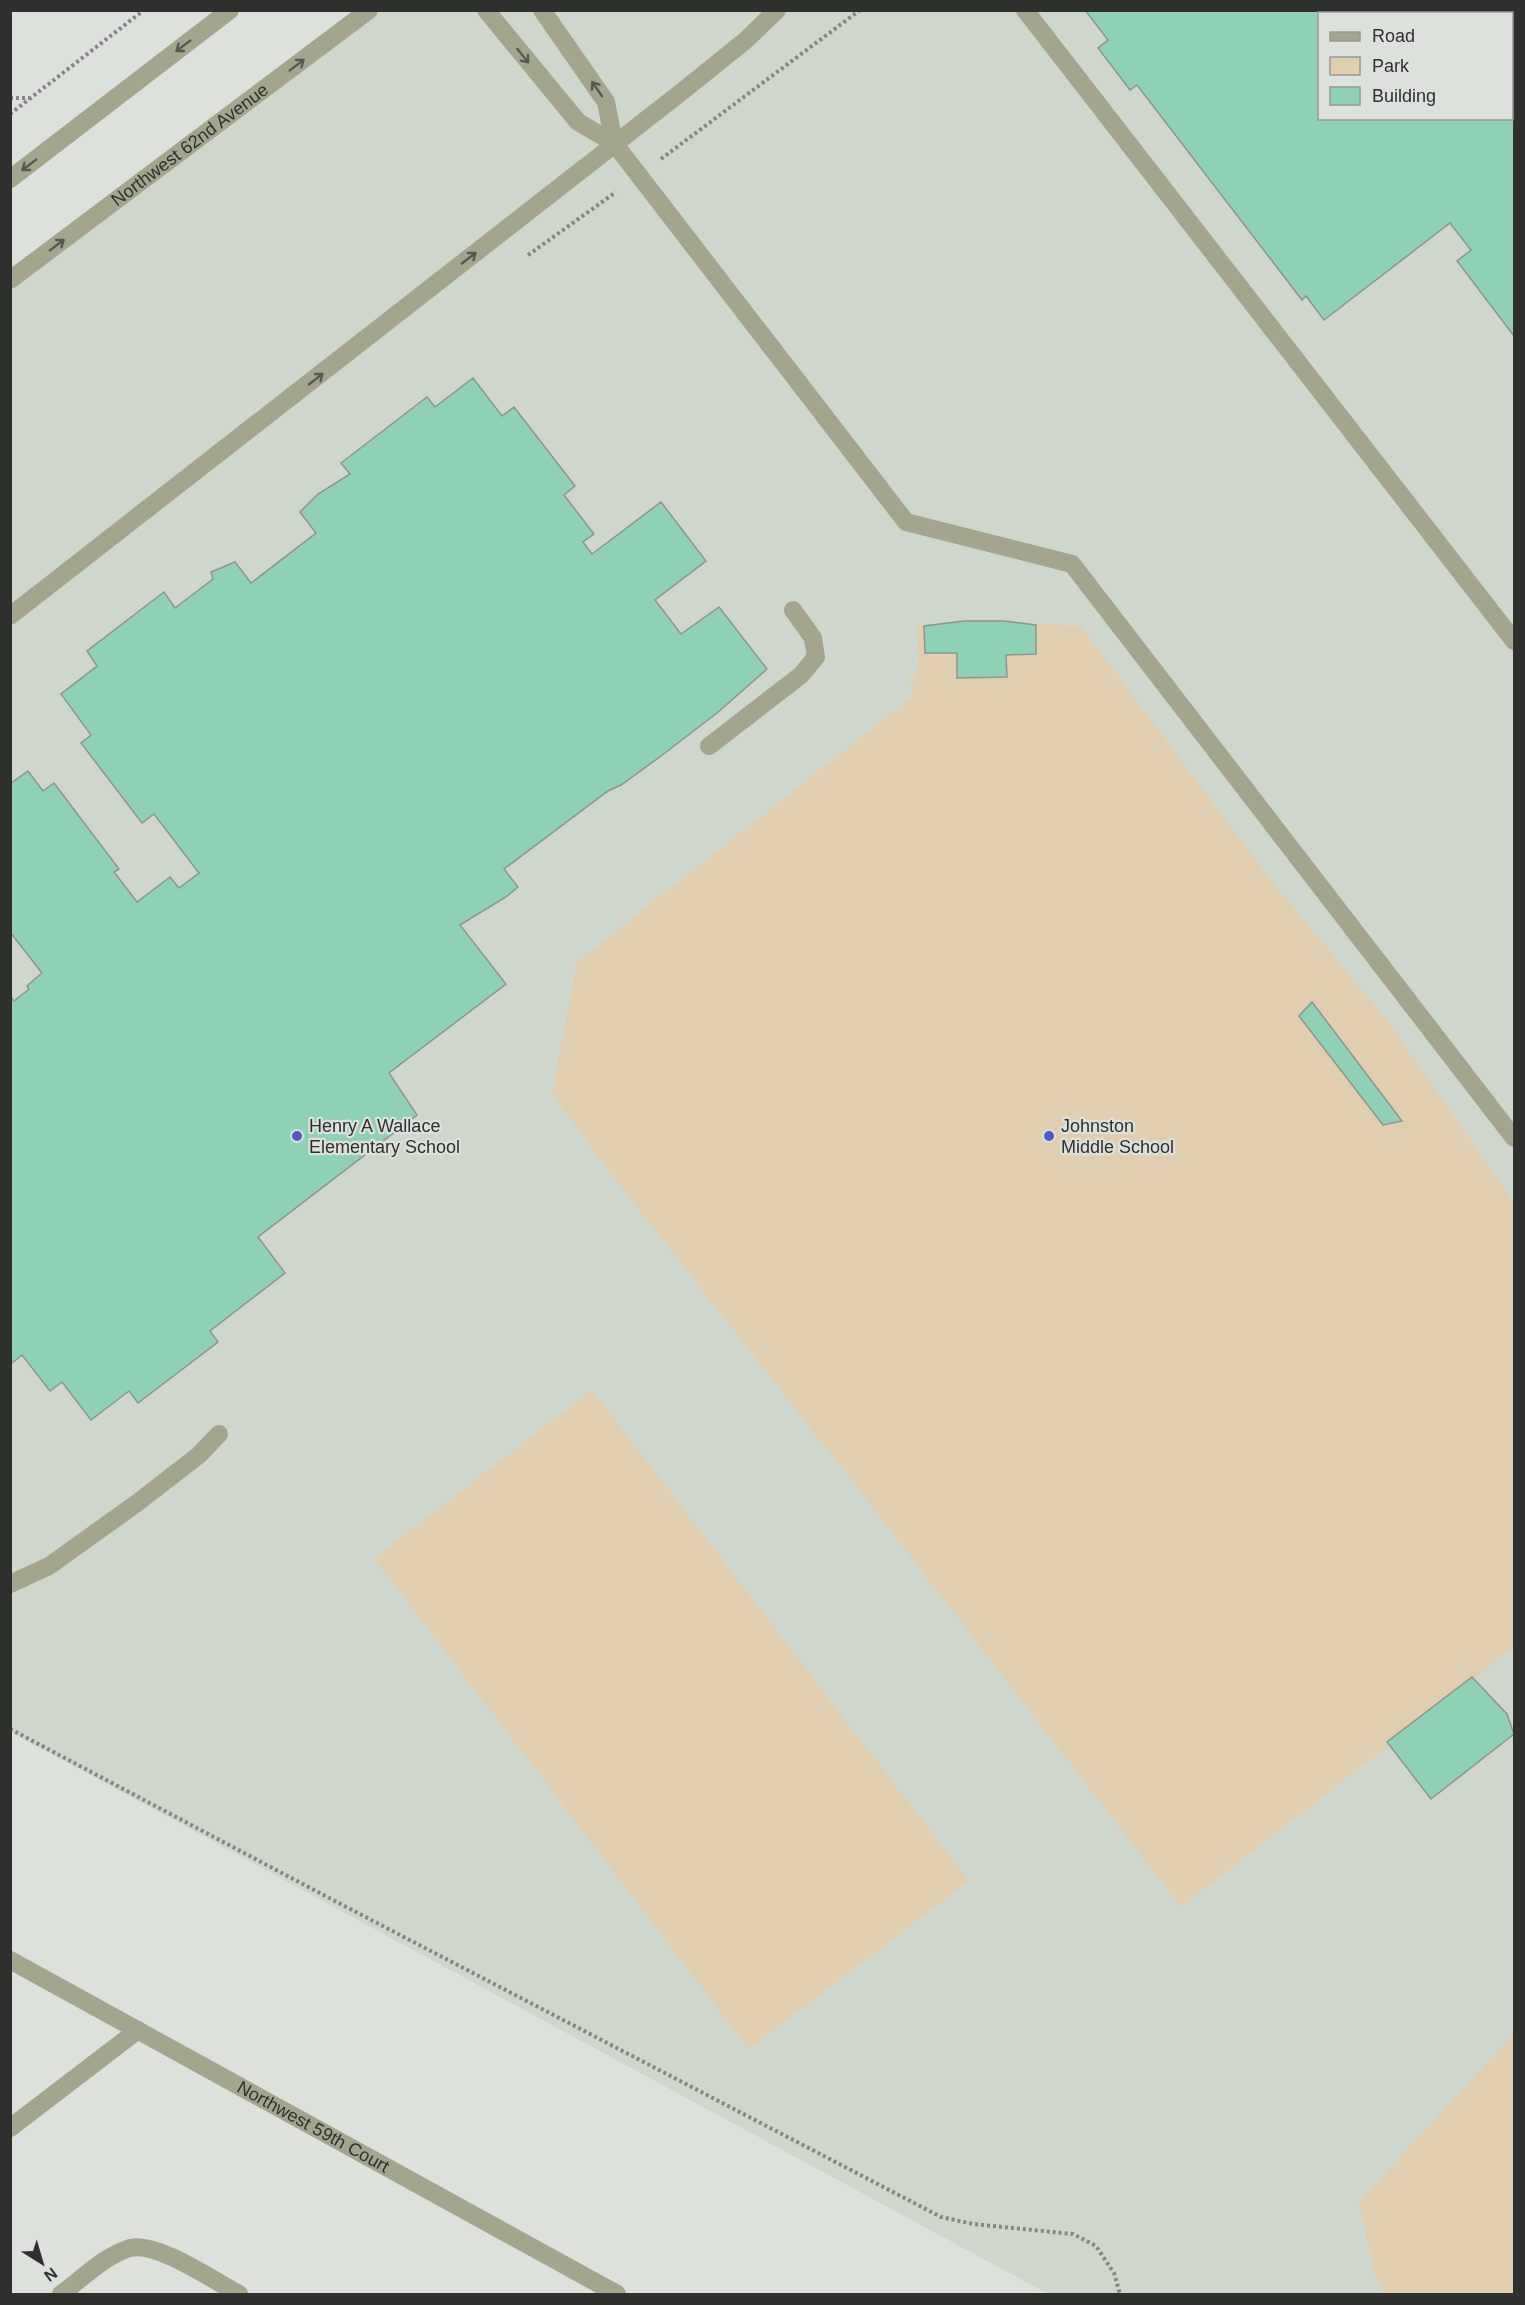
<svg xmlns="http://www.w3.org/2000/svg" width="1525" height="2305" font-family="Helvetica,sans-serif">
	<style>
		.built { fill: #cfd7cc; fill-rule: evenodd }
		.green { fill: #e0ceae }
		.building { fill: #8fd1b5; stroke: #8e9491; stroke-width: 1.5; fill-rule: evenodd }
		.lines { fill: none; stroke-linecap: round; stroke-linejoin: round }
		.path { stroke: #848783; stroke-width: 4; stroke-dasharray: 3 3; stroke-linecap: butt }
		.minor { stroke: #a3a58c; stroke-width: 18 }
		.oneway { stroke: #57594f }
		.poi-dot { fill: #5654cb; stroke: #dde1dc; stroke-width: 2 }
		.labels { text-anchor: middle; stroke-width: 4.5; stroke-linejoin: round; paint-order: stroke }
		.street-label { font-size: 18px; fill: #2e302e; stroke: #dde1dc }
		.poi-label { font-size: 18px; fill: #2e302e; stroke: #dde1dc; text-anchor: start }
	</style>
	<rect width="100%" height="100%" fill="#dde1dc"/>
	<path class="built" d="M369,11h1145v2283h-466l-1037,-562v-1452zM1320,14h192v104h-192z"/>
	<g class="green">
		<path d="M964,621c39,0 77,4 116,4l187,250 126,153 121,175v443l-40,33 33,35 7,20 -83,65 -42,-54 -208,162 -318,-412 -248,-316 -63,-85 25,-132 335,-265 -1,-14 8,-19 -2,-38z"/>
		<path d="M592,1390l377,491 -220,168 -375,-491z"/>
		<path d="M1514,2034v260h-130l-9,-19 -16,-73z"/>
	</g>
	<g class="building">
		<path d="M1085,10h429v326l-57,-75 14,-11 -21,-27 -126,97 -18,-24 -4,4 -165,-215 -7,5 -32,-42 10,-8zM1320,14h192v104h-192z"/>
		<path d="M473,378l29,38 12,-9 61,79 -11,9 30,39 -11,8 9,12 69,-52 45,59 -51,39 26,34 38,-27 48,62 -50,44 -56,43 -40,29 -13,6 -104,78 14,18 -12,10 -46,28 46,59 -117,89 28,42 -159,122 27,36 -75,58 8,11 -80,61 -9,-12 -38,29 -29,-38 -12,9 -28,-36 -10,8 -2,-2v-366l4,6 15,-12 -2,-3 15,-13 -32,-41v-148l18,-13 15,20 11,-8 65,86 -5,3 23,30 33,-25 9,11 20,-15 -45,-59 -12,9 -61,-80 10,-8 -30,-41 36,-28 -10,-15 77,-59 11,16 38,-29 -2,-7 24,-10 16,21 65,-50 -16,-21 18,-18 32,-20 -9,-11 86,-66 8,10z"/>
		<path d="M964,621h40l32,4v29l-30,1 1,22 -50,1v-25h-32l-1,-27z"/>
		<path d="M1312,1002l90,119 -19,4 -84,-109z"/>
		<path d="M1472,1677l35,37 7,20 -83,65 -44,-57z"/>
	</g>
	<g class="lines">
		<g class="path">
			<path d="M10,98h20"/>
			<path d="M10,114l134,-104"/>
			<path d="M661,159l199,-149"/>
			<path d="M528,255l88,-63"/>
			<path d="M10,1729l323,171 608,317 32,7 100,10 23,12 18,27 6,21"/>
		</g>
		<g class="minor">
			<path d="M486,10l92,112 36,21 292,379 166,42 442,574"/>
			<path d="M542,10l64,92 8,41"/>
			<path d="M1025,10l489,631"/>
			<path d="M10,179l220,-169"/>
			<path id="s1" d="M10,280l359,-270"/>
			<path d="M10,616l674,-526 62,-50 31,-30"/>
			<path d="M709,746l92,-71 15,-18 -3,-19 -20,-28"/>
			<path d="M10,1584l39,-18 88,-63 62,-48 20,-21"/>
			<path id="s2" d="M10,1960l607,334"/>
			<path d="M10,2128l128,-98"/>
			<path d="M61,2294c21,-15 43,-38 69,-46 27,-7 84,33 109,46"/>
		</g>
	</g>
	<defs><path id="oneway-shaft" d="M-6 0H5M1.5-3L5.5 0L1.5 3" fill="none" stroke-width="1.6" stroke-linecap="round" stroke-linejoin="round" transform="scale(1.5)"/></defs>
	<g class="oneway">
		<use href="#oneway-shaft" transform="translate(183 46) rotate(143)"/>
		<use href="#oneway-shaft" transform="translate(523 56) rotate(51)"/>
		<use href="#oneway-shaft" transform="translate(297 65) rotate(-37)"/>
		<use href="#oneway-shaft" transform="translate(597 89) rotate(-125)"/>
		<use href="#oneway-shaft" transform="translate(29 165) rotate(143)"/>
		<use href="#oneway-shaft" transform="translate(57 245) rotate(-37)"/>
		<use href="#oneway-shaft" transform="translate(469 258) rotate(-38)"/>
		<use href="#oneway-shaft" transform="translate(316 379) rotate(-38)"/>
	</g>
	<g class="poi-dot">
		<circle cx="297" cy="1136" r="6"/>
		<circle cx="1049" cy="1136" r="6"/>
	</g>
	<g class="labels">
		<g class="street-label">
			<text dy="6" stroke="none"><textPath href="#s1" startOffset="225">Northwest 62nd Avenue</textPath></text>
			<text dy="6" stroke="none"><textPath href="#s2" startOffset="346">Northwest 59th Court</textPath></text>
		</g>
		<g class="poi-label">
			<text x="309" y="1132">Henry A Wallace<tspan x="309" dy="21">Elementary School</tspan></text>
			<text x="1061" y="1132">Johnston<tspan x="1061" dy="21">Middle School</tspan></text>
		</g>
	</g>
	<rect width="1525" height="2305" fill="none" stroke="#2e302e" stroke-width="24"/>
	<rect x="1318" y="12" width="195" height="108" fill="#dde1dc" stroke="#979a96" stroke-width="1.5"/>
	<rect x="1330" y="32" width="30" height="9" fill="#a3a58c" stroke="#979a96" stroke-width="1.5"/>
	<text x="1372" y="42" font-size="18" fill="#2e302e">Road</text>
	<rect x="1330" y="57" width="30" height="18" fill="#e0ceae" stroke="#979a96" stroke-width="1.5"/>
	<text x="1372" y="72" font-size="18" fill="#2e302e">Park</text>
	<rect x="1330" y="87" width="30" height="18" fill="#8fd1b5" stroke="#979a96" stroke-width="1.5"/>
	<text x="1372" y="102" font-size="18" fill="#2e302e">Building</text>
	<g transform="translate(42 2263) rotate(143)" stroke="#dde1dc" stroke-width="4.5" paint-order="stroke">
	<path d="M0-4.5L10 22L0 15L-10 22Z" fill="#2e302e"/>
	<text y="-9" font-size="16" font-weight="bold" text-anchor="middle" fill="#2e302e">N</text>
	</g>
</svg>
